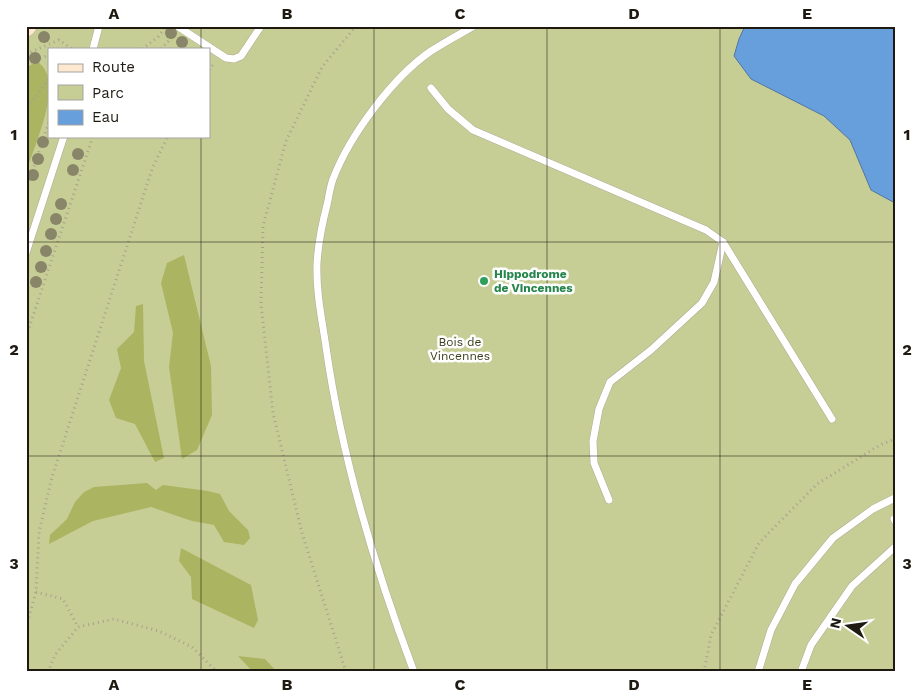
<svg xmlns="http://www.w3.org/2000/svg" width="921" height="698" font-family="'Work Sans',sans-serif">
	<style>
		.green { fill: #c6ce96; fill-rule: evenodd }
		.forest { fill: #abb460 }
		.water { fill: #679edc; stroke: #51769f }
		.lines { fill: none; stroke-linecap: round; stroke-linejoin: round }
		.lane-casing { stroke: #b3a994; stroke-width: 8 }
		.secondary-casing { stroke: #b3a994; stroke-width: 20 }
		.path { stroke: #a9a08e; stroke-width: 3; stroke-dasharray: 1 4; stroke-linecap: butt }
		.lane { stroke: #fff; stroke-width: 7 }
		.secondary { stroke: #fee8d0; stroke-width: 19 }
		.tree { fill: #888568 }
		.grid { fill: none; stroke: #1e1a12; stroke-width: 1; stroke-opacity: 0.55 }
		.leisure-dot { fill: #2e9e5b; stroke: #fff; stroke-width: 2 }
		.labels { text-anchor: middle; stroke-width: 5; stroke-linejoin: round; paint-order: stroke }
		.leisure-label { font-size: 12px; font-weight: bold; fill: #27864d; stroke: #fff; text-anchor: start }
		.park-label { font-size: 12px; fill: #393d19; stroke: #fff }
		.neatline { fill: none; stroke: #1e1a12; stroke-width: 2 }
		.grid-label { font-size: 16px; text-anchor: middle; font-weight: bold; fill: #1e1a12 }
	</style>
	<rect width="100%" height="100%" fill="#e9dec8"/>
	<path class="green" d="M26,26h869v646h-869zM49,49h160v87h-160z"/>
	<g class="forest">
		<path d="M37,61c3,3 7,6 8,9 14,23 -11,77 -19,102v-104z"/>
		<path d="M184,255l27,111 1,49 -15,35 -15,9 -13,-92 4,-34 -12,-50 6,-20z"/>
		<path d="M143,304l1,57 20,97 -9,4 -20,-38 -19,-6 -7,-18 12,-32 -4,-19 17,-17 2,-26z"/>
		<path d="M147,483l9,7 7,-5 45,6 12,3 9,17 19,19 2,8 -6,7 -20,-3 -10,-17 -22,-4 -41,-14 -58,14 -44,23 1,-9 17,-16 8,-17 9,-10 10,-5z"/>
		<path d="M181,548l70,37 7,35 -4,8 -62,-29 -1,-22 -12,-16z"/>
		<path d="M238,656l27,3 12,13h-24z"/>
	</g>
	<path class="water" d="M745,26h150v177l-24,-13 -21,-50 -26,-24 -73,-37 -17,-23 5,-17z"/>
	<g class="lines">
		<g class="lane-casing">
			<g id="lane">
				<path d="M177,26l49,32 8,1 7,-3 20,-30"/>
				<path d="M93,49l6,-23"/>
				<path d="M431,88l17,21 25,21 233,100 17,12 109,177"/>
				<path d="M26,253l38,-117"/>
				<path d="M609,500l-15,-37 -1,-22 6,-32 11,-27 41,-32 51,-47 12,-21 9,-40"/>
				<path d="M894,519l1,2"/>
				<path d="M414,672c-40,-106 -72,-213 -88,-325 -4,-27 -10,-55 -9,-83 1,-19 5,-40 10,-59 2,-9 3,-18 6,-26 17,-44 59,-101 98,-128 14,-9 29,-17 43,-25"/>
				<path d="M758,672l13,-42 24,-46 38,-46 40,-29 22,-11"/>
				<path d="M801,672l10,-27 41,-59 43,-39"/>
			</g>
		</g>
		<g class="secondary-casing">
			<path id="secondary" d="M26,27l1,-1"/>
		</g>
		<g class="path">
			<path d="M142,49l16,-12 8,-11"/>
			<path d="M161,49l13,-14"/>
			<path d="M26,54l33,-14 13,9"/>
			<path d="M26,64l23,-9"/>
			<path d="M209,70l5,-7"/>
			<path d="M26,107l12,-12 11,-18"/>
			<path d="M26,190l23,-68"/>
			<path d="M26,337l67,-201"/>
			<path d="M36,592l27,7 15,28"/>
			<path d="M26,627l10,-35 3,-60 13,-55 100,-308 16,-33"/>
			<path d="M48,672l7,-17 23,-28 36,-8 45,12 33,16 25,25"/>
			<path d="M346,672l-44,-139 -29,-120 -12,-109 2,-78 23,-85 36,-74 34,-41"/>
			<path d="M704,672l7,-37 48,-92 58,-59 63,-39 15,-6"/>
		</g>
		<use href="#lane" class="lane"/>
		<use href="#secondary" class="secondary"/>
	</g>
	<g class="tree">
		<circle cx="171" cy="33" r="6"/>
		<circle cx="44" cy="37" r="6"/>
		<circle cx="182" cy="42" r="6"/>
		<circle cx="35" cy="58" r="6"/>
		<circle cx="43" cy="142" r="6"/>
		<circle cx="78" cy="154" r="6"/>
		<circle cx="38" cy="159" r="6"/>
		<circle cx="73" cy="170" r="6"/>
		<circle cx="33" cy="175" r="6"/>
		<circle cx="61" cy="204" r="6"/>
		<circle cx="56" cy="219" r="6"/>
		<circle cx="51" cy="234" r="6"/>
		<circle cx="46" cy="251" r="6"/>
		<circle cx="41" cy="267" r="6"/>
		<circle cx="36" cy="282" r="6"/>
	</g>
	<path class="grid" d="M201,26v23M374,26v646M547,26v646M720,26v646M201,136v536M26,242h869M26,456h869"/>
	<circle class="leisure-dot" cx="484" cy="281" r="5"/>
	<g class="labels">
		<g class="leisure-label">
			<text x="494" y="278">Hippodrome<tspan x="494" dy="14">de Vincennes</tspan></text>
		</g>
		<g class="park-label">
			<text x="460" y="346">Bois de<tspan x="460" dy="14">Vincennes</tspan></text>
		</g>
	</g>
	<rect width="921" height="698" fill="none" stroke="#ffffff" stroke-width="55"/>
	<rect x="48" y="48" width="162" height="90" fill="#ffffff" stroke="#a5a3a0"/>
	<rect x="58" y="64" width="25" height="8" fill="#fee8d0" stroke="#a5a3a0"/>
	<text x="92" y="72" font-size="15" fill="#1e1a12">Route</text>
	<rect x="58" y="85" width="25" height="15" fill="#c6ce96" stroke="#a5a3a0"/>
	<text x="92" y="98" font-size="15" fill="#1e1a12">Parc</text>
	<rect x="58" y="110" width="25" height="15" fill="#679edc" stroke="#a5a3a0"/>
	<text x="92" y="122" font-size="15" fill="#1e1a12">Eau</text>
	<g transform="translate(848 626) rotate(283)" stroke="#ffffff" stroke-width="4" paint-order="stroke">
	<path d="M0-4L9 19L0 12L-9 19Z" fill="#1e1a12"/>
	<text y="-8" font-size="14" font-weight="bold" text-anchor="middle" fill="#1e1a12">N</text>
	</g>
	<rect x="28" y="28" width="866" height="642" class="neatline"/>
	<g class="grid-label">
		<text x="114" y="19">A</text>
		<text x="287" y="19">B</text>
		<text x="460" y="19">C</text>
		<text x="634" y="19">D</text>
		<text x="807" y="19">E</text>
		<text x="14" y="140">1</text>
		<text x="907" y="140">1</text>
		<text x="14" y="355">2</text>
		<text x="907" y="355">2</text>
		<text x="14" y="569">3</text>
		<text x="907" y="569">3</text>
		<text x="114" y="690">A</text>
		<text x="287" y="690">B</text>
		<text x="460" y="690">C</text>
		<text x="634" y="690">D</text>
		<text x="807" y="690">E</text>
	</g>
</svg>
